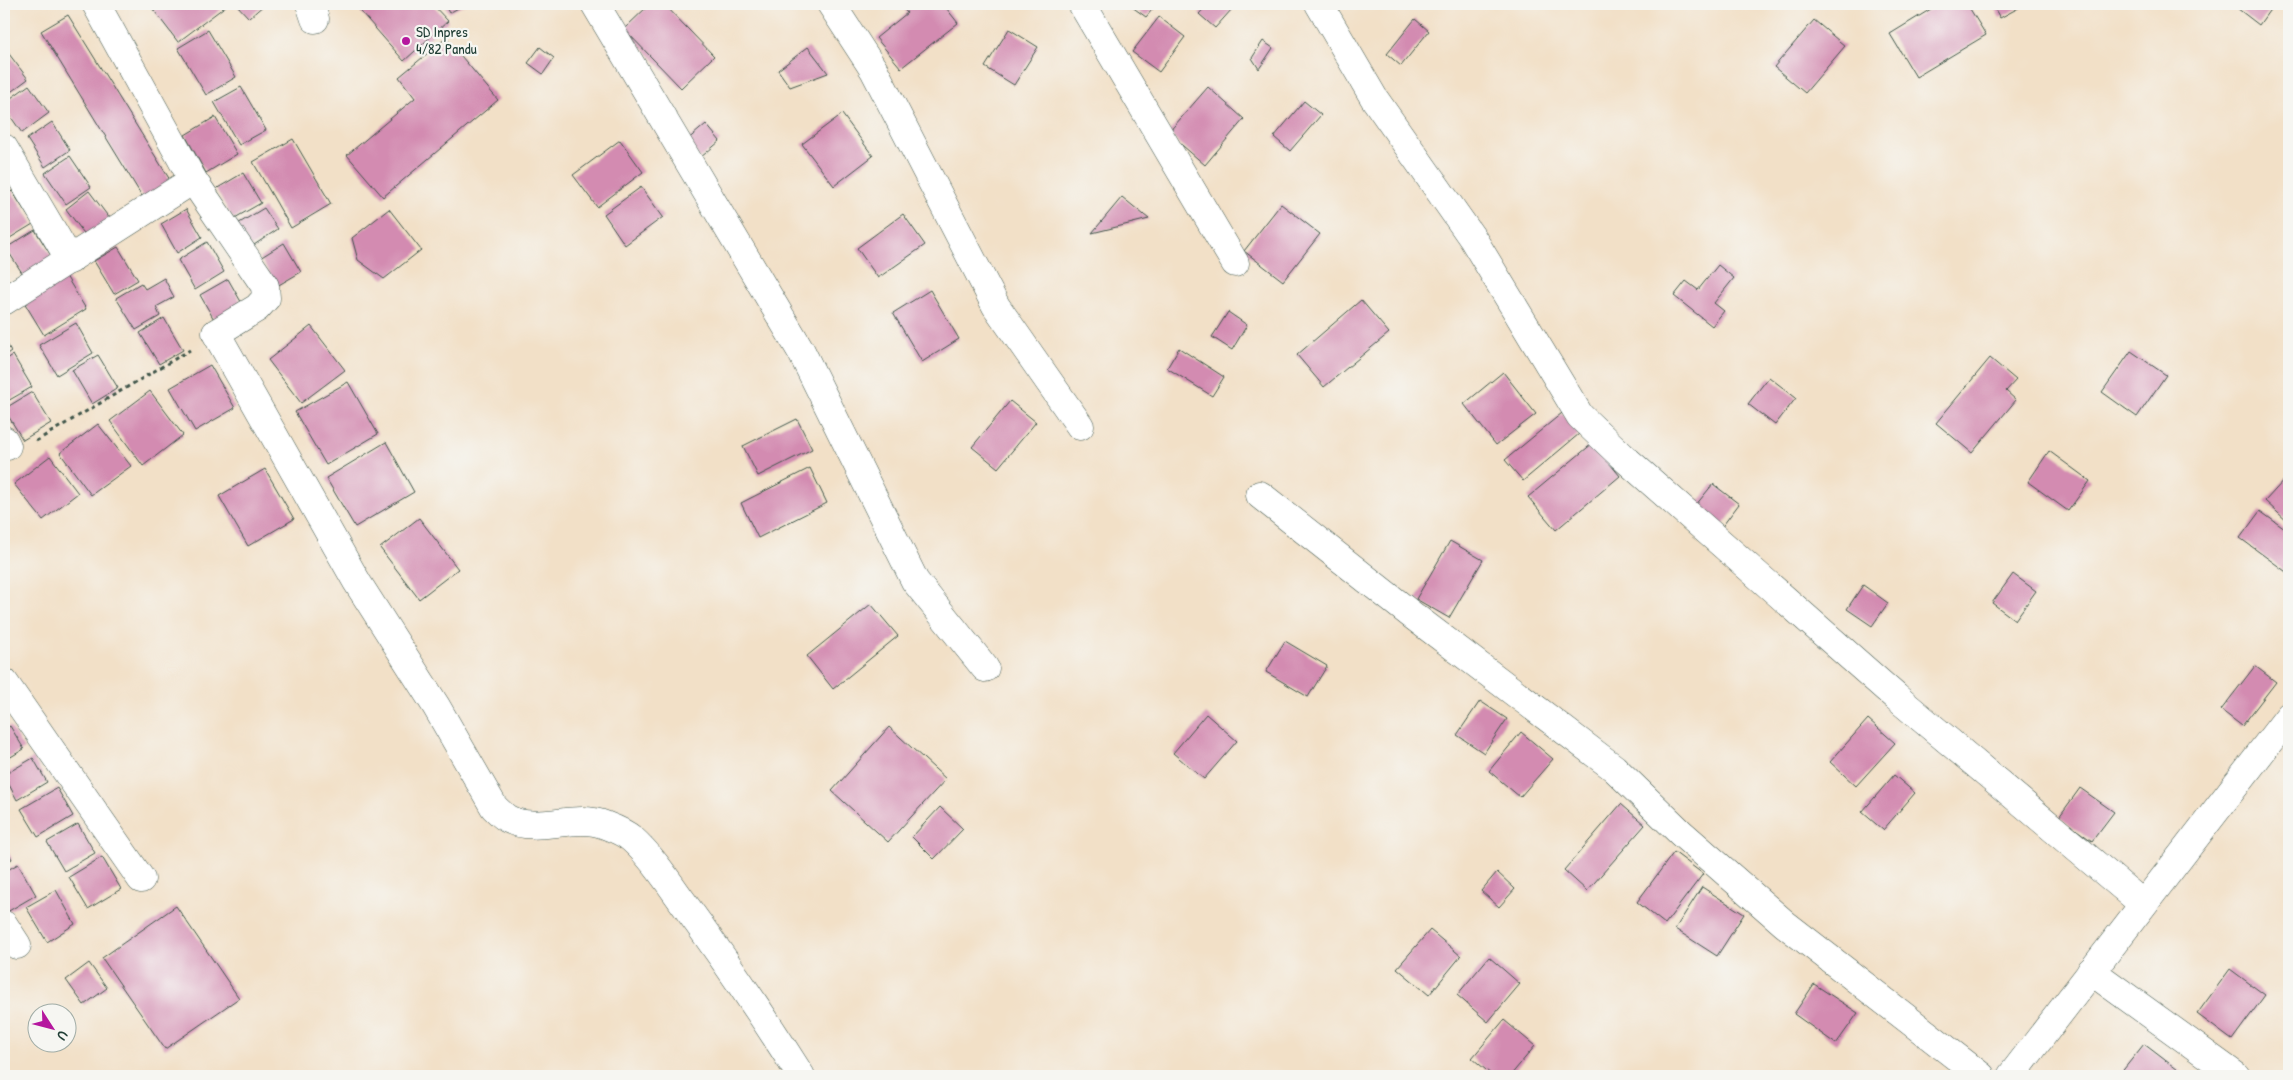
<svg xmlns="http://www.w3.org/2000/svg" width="2293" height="1080" font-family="'Patrick Hand',sans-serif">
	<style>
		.building { fill: #d38bb1 }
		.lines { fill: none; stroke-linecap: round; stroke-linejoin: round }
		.street-casing { stroke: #3f554a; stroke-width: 29 }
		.secondary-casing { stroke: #3f554a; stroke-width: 29 }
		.path { stroke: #3f554a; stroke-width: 3; stroke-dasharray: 4 4; stroke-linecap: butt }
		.street { stroke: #fff; stroke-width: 28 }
		.secondary { stroke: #fff; stroke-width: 28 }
		.poi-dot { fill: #b5179e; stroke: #f6f6f2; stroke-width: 2 }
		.labels { text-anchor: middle; stroke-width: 4.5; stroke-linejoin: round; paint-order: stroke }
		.poi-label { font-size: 15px; fill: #1f3d34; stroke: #f6f6f2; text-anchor: start }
	</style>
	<rect width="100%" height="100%" fill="#f6f6f2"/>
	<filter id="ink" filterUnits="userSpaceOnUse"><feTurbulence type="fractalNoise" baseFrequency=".02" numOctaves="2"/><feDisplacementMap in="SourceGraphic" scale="10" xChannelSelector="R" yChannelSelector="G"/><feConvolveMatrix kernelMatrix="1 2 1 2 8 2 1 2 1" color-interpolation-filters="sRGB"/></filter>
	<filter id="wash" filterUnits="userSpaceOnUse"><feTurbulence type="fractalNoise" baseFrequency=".0096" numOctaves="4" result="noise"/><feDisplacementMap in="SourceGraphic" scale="20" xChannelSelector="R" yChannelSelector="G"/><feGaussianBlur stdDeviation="1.12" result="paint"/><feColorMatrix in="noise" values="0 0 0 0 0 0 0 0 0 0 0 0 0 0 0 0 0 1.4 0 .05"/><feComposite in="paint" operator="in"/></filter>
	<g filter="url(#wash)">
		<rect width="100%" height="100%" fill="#f2e0c7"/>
		<g id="blocks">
			<g class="building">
				<path d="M157,4h69l1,1 -49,37 -26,-34z"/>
				<path d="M236,4h29l-16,14z"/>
				<path d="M354,4h78l16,17 -44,40z"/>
				<path d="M444,4h22l-17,9z"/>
				<path d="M650,4h14l50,52 -33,32 -57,-59z"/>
				<path d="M900,4h43l15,19 -57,45 -25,-30 31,-25z"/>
				<path d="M1128,4h29l-11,13z"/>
				<path d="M1208,4h18l6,5 -17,19 -16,-14z"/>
				<path d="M1939,4h28l19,31 -70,42 -26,-43z"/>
				<path d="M1992,4h34l-26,14z"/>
				<path d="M2234,4h40l-15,21 -26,-20z"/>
				<path d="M68,15l107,173 -27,18 -107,-175z"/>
				<path d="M1159,17l26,20 -26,35 -27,-20z"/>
				<path d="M1415,19l14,12 -28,35 -14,-12z"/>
				<path d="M1814,20l31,26 -40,47 -31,-26z"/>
				<path d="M1009,29l29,18 -24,38 -29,-18z"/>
				<path d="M208,30l28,47 -30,18 -28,-47z"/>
				<path d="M446,38l52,62 -115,97 -36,-42 68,-57 -16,-21z"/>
				<path d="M1263,41l10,7 -14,21 -7,-11z"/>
				<path d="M540,47l14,11 -11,16 -15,-11z"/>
				<path d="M808,47l20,26 -38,14 -12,-17z"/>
				<path d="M6,50l22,29 -24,18v-45z"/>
				<path d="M29,85l20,28 -27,20 -18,-26v-4z"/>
				<path d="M241,87l25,43 -27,15 -25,-43z"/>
				<path d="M1208,87l36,32 -39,46 -37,-32z"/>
				<path d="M1304,101l17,14 -31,36 -16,-14z"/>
				<path d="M842,114l31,42 -39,30 -32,-42z"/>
				<path d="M215,117l22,37 -31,19 -21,-38z"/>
				<path d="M52,122l18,28 -25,17 -18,-28z"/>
				<path d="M706,124l14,17 -20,17 -14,-17z"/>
				<path d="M293,139l38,65 -40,24 -38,-66z"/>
				<path d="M620,140l23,32 -46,35 -24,-32z"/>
				<path d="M70,156l21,31 -25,17 -21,-31z"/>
				<path d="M243,173l18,30 -28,16 -17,-30z"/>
				<path d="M641,187l22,30 -38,28 -21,-31z"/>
				<path d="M12,191l21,33 -28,17 -1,-45z"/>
				<path d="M89,191l24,32 -24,17 -23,-31z"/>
				<path d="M1122,197l27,22 -57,14z"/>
				<path d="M1281,204l39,30 -37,47 -39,-30z"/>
				<path d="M264,208l14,21 -27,18 -15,-22z"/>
				<path d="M186,209l16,28 -25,16 -16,-29z"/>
				<path d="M389,209l32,41 -37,29 -26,-19 -6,-22z"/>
				<path d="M903,214l22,31 -47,33 -21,-30z"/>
				<path d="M35,230l20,32 -29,17 -20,-31z"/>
				<path d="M207,242l17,30 -29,18 -17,-30z"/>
				<path d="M284,243l17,29 -24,14 -17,-28z"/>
				<path d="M118,247l20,33 -24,14 -20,-33z"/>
				<path d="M1718,265l16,13 -20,25 10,8 -12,15 -38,-30 12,-15 12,9z"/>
				<path d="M66,276l20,33 -42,26 -20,-33z"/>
				<path d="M164,278l10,19 -18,10 4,9 -24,14 -20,-32 25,-15 4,6z"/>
				<path d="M228,279l16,28 -28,16 -16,-28z"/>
				<path d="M930,290l29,49 -37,23 -29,-49z"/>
				<path d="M1361,300l28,33 -65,54 -27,-32z"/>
				<path d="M1228,312l19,13 -15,25 -20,-13z"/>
				<path d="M164,318l19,32 -24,14 -19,-31z"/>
				<path d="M76,323l17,30 -36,22 -18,-30z"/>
				<path d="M311,326l34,44 -44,33 -33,-43z"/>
				<path d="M4,339l7,12 -7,5z"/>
				<path d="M1179,348l45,29 -12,19 -45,-28z"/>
				<path d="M2131,351l35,24 -29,42 -35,-25z"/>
				<path d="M13,355l19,32 -26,15 -2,-4v-37z"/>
				<path d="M98,355l20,33 -26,16 -20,-34z"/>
				<path d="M1990,358l26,22 -10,11 10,9 -44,53 -36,-30z"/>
				<path d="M210,365l25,43 -40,23 -25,-43z"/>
				<path d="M1503,372l33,42 -40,31 -32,-41z"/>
				<path d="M1769,377l27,21 -21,27 -27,-21z"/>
				<path d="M348,382l30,52 -52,31 -31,-53z"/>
				<path d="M150,391l33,44 -40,31 -33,-45z"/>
				<path d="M32,392l19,31 -28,17 -19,-31z"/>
				<path d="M1010,401l26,21 -38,46 -26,-21z"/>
				<path d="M1562,413l17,21 -56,47 -18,-21z"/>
				<path d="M797,419l15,30 -54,27 -15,-30z"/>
				<path d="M98,424l33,42 -40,29 -31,-42z"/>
				<path d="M386,442l28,50 -59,35 -29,-49z"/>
				<path d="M1593,443l27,33 -64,54 -28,-33z"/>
				<path d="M2049,451l41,30 -22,30 -40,-29z"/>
				<path d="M50,456l28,37 -35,27 -29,-36z"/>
				<path d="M810,468l17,35 -69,35 -17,-35z"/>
				<path d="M265,469l29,50 -46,27 -29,-50z"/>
				<path d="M2286,478l3,3v42l-24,-22z"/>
				<path d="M1713,484l26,20 -21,28 -27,-21z"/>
				<path d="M2260,511l29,21v42l-49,-36z"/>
				<path d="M419,518l39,51 -39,30 -39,-51z"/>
				<path d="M1450,541l33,19 -34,58 -33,-19z"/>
				<path d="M2013,574l23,17 -21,29 -23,-17z"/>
				<path d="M1863,585l25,18 -16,23 -25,-17z"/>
				<path d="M871,604l27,32 -65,53 -26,-33z"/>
				<path d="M1285,641l42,25 -19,31 -42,-25z"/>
				<path d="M2255,666l21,16 -34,44 -21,-16z"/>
				<path d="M1480,701l27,18 -23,34 -27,-18z"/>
				<path d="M1206,714l31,27 -33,38 -31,-26z"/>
				<path d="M1868,719l27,24 -39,43 -26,-24z"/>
				<path d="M10,726l14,23 -20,12v-31z"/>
				<path d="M889,727l57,52 -58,63 -56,-51z"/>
				<path d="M1521,732l32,27 -33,38 -31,-26z"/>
				<path d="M33,758l14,24 -30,18 -13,-25z"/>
				<path d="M1894,775l21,18 -32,37 -21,-18z"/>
				<path d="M57,788l16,28 -35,21 -17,-28z"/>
				<path d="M2080,788l34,24 -22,29 -33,-24z"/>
				<path d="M1621,804l24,21 -58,66 -23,-21z"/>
				<path d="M940,807l23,22 -29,30 -22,-22z"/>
				<path d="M78,824l17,29 -31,18 -17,-29z"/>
				<path d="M4,845l8,14 -8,5z"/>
				<path d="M1674,852l29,22 -38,50 -28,-22z"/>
				<path d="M102,857l19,32 -33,20 -19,-32z"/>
				<path d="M18,864l18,31 -29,17 -3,-6v-34z"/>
				<path d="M1497,872l18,17 -16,18 -18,-16z"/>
				<path d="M1702,887l42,27 -27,42 -42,-27z"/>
				<path d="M56,890l19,34 -28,18 -21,-35z"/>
				<path d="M176,906l63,92 -74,51 -63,-91z"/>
				<path d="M1430,930l31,26 -32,39 -32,-27z"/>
				<path d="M1489,957l31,27 -32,38 -31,-27z"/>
				<path d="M89,963l18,25 -23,17 -18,-25z"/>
				<path d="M2230,969l35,26 -33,45 -35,-26z"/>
				<path d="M1814,984l44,29 -22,31 -42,-30z"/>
				<path d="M1504,1020l31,26 -25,30h-17l-21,-18z"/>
				<path d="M2144,1044l38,29 -3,3h-56l-3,-2z"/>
			</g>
		</g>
	</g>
	<g filter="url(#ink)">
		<use href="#blocks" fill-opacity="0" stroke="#3f554a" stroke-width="1"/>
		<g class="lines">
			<g class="street-casing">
				<g id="street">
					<path d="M96,4l97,176 72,106 1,12 -9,10 -41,25 141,249 79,124 58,101c4,4 9,9 14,12 30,15 66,-6 97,6 8,3 20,8 27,14 19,17 35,41 50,62 42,57 81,115 119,175"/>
					<path d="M310,4l5,15"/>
					<path d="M595,4l206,347 114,230 70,87"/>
					<path d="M831,4l43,66 122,236 84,120"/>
					<path d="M1082,4l153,259"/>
					<path d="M1319,4l55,94 99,141 107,177 42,40 274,241 247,207"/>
					<path d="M4,148l66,112"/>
					<path d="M4,301l189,-121"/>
					<path d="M4,440l3,6"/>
					<path d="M1260,495l152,120 202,153 67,65 104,91 196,152"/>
					<path d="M4,682l137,197"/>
					<path d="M4,925l13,20"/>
					<path d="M2091,971l145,105"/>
				</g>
			</g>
			<g class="secondary-casing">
				<path id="secondary" d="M2011,1076l278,-360"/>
			</g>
			<path class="path" d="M36,441l154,-91"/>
			<use href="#street" class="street"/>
			<use href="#secondary" class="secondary"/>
		</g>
	</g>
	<circle class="poi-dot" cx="406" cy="41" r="5"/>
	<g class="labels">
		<g class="poi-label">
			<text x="416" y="37">SD Inpres<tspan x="416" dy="17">4/82 Pandu</tspan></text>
		</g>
	</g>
	<rect width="2293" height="1080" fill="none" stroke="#f6f6f2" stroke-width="20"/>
	<g transform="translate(52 1028) rotate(126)"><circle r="24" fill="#f6f6f2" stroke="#a0aca6"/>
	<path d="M0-4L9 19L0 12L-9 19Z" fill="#b5179e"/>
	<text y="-8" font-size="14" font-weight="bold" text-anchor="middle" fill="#1f3d34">U</text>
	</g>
</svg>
